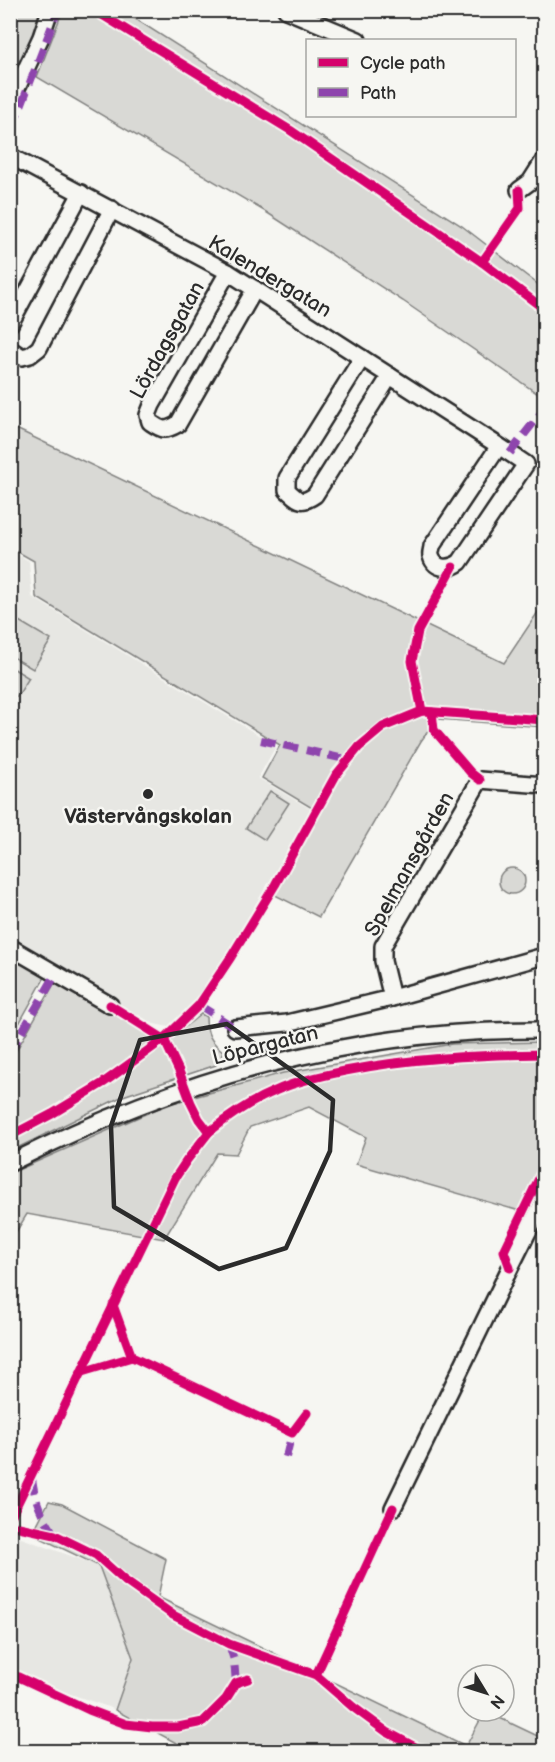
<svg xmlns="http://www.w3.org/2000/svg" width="555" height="1762" font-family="'Balsamiq Sans',sans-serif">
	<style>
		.built { fill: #e7e7e3 }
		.green { fill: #d9d9d5; stroke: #828280; stroke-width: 1.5 }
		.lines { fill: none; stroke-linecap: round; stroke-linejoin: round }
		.minor-casing { stroke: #2b2b2b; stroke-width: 20 }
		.minor { stroke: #f6f6f2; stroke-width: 15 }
		.quiet { stroke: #8e44ad; stroke-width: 8; stroke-dasharray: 15 8; stroke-linecap: butt }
		.cycleway-casing { stroke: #f6f6f2; stroke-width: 13 }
		.cycleway { stroke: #d6006c; stroke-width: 9 }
		.marked { fill: none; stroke: #2b2b2b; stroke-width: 4.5; stroke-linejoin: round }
		.poi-dot { fill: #2b2b2b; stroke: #f6f6f2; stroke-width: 2 }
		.labels { text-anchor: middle; stroke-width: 5; stroke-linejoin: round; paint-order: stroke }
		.street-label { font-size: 21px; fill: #2b2b2b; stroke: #f6f6f2 }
		.poi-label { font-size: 21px; font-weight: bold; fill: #2b2b2b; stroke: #f6f6f2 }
	</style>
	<rect width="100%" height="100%" fill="#f6f6f2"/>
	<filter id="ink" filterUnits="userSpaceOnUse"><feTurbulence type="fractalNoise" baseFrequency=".0167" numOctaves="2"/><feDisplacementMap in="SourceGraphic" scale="12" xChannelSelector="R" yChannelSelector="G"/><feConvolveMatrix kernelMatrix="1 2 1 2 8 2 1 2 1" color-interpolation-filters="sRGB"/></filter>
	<g filter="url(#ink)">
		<g class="built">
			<path d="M11,551l18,10 3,36 244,149 -18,32 54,32 -110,184 -33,33 -15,-3 -143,-84z"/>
			<path d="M13,1535l86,31 34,92 -19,51 -90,-31 -13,-7 -1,-134z"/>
		</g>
		<g class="green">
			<path d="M63,10l60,1 339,215 82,63v109l-141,-97 -137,-89 -229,-135z"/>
			<path d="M11,11h31l-6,23 -25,52z"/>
			<path d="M10,426l494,237 40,-60v124l-107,-8 -16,22 -102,176 -44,-22 44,-83 -57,-34 18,-33 -244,-148 -2,-36 -23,-13z"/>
			<path d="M12,617l39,23 -18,29 -22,-13z"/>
			<path d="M11,667l18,11 -12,19 -6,-4z"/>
			<path d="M270,791l19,12 -24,37 -19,-12z"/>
			<circle cx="512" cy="881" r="13"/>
			<path d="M11,957l34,20 -34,61z"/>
			<path d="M57,979l94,57 8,12 42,-34 5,3c0,17 5,25 18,35l-8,13 -93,31 -112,55v-91z"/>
			<path d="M544,1042v176l-188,-54 10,-27 -57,-30 -59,20 -14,27 -19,-1 -53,86 -137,-25 -14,23h-2v-64l157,-69 115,-31 169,-29z"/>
			<path d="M49,1501l13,3 104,55 -8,38 308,149 19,-35 59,28v12h-353l-76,-41 18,-52 -34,-92 -67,-32z"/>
		</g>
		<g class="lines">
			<g class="minor-casing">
				<g id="minor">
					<path d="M286,10l72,30"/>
					<path d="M10,103l31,-66 9,-27"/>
					<path d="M10,156l218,116 271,174 27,18 -66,98c-9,7 -25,9 -29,-6 -1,-3 1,-7 1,-10l67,-100"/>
					<path d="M519,190l11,-8 14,-22"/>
					<path d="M228,272l-76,133 -4,10 2,7c12,8 14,10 28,2l77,-135"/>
					<path d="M10,324l71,-131"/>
					<path d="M10,349l12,8 8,-2 9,-7 73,-139"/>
					<path d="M362,358l-75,120v12c11,10 14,15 28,5l75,-119"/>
					<path d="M10,947l100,58"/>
					<path d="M392,998l-9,-37v-15l97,-166 64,5"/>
					<path d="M235,1028l52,-5 105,-25 152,-42"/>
					<path d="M10,1163c172,-86 341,-134 534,-133"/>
					<path d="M393,1508l117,-240 34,-68"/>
				</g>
			</g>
			<use href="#minor" class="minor"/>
			<g class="quiet">
				<path d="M10,125l9,-14 39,-101"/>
				<path d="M510,453l34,-44"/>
				<path d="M261,740l88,20"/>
				<path d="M199,1005l36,23"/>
				<path d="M10,1052l46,-78"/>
				<path d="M286,1457l6,-24"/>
				<path d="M32,1478c3,24 9,37 23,57"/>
				<path d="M229,1644l5,16 2,23"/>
			</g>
			<g class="cycleway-casing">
				<g id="cycleway">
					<path d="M94,10l196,120 192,132 62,47"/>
					<path d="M482,262l38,-54 -1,-18"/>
					<path d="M422,711l-10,-50 6,-30 35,-64"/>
					<path d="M432,712l2,18 37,43 9,7"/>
					<path d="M209,1132c20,-16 42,-31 66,-41 22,-10 46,-15 70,-20 66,-13 132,-16 199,-17"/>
					<path d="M10,1136l42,-22 51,-31 61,-44 35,-34 32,-48 44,-72 61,-110 23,-28 24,-20 39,-16 122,9"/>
					<path d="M510,1268l-6,-17 40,-83"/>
					<path d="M132,1357l160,76 15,-20"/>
					<path d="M82,1372l50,-15 -19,-52"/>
					<path d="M10,1519l165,-341 12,-18 22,-28 -10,-13 -8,-16 -12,-32 -15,-32 -54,-34"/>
					<path d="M10,1525l45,10 41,20 29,26 48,34 56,29 87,31 37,32 34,25 30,16 25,4"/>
					<path d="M10,1673l79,37 37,14 26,3h26l25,-5 23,-23 10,-16 12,-4"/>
					<path d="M316,1675l77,-167"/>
				</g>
			</g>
			<use href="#cycleway" class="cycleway"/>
		</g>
	</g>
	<path class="marked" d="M227,1024l106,76 -3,51 -44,97 -67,21 -105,-62 -3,-81 29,-86z"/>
	<circle class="poi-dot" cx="148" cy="794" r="6"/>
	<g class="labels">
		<g class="street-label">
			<text transform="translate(270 276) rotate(31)" y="7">Kalendergatan</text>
			<text transform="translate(167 340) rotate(-61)" y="7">Lördagsgatan</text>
			<text transform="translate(409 864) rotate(-61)" y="7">Spelmansgården</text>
			<text transform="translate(265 1045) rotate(-14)" y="7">Löpargatan</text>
		</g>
		<g class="poi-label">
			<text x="148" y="823">Västervångskolan</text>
		</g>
	</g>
	<rect width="555" height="1762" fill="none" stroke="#f6f6f2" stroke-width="36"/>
	<rect x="18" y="18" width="519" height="1726" fill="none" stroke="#2b2b2b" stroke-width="2" filter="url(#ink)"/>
	<rect x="306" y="39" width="210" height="78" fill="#f6f6f2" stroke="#a5a5a2" stroke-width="1.5"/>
	<rect x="318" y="58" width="30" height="9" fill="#d6006c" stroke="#a5a5a2" stroke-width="1.5"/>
	<text x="360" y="69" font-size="18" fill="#2b2b2b">Cycle path</text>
	<rect x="318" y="88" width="30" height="9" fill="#8e44ad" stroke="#a5a5a2" stroke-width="1.5"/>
	<text x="360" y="99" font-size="18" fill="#2b2b2b">Path</text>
	<g transform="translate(486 1693) rotate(128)"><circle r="28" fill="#f6f6f2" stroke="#a5a5a2" stroke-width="1.5"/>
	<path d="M0-4.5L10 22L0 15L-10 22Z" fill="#2b2b2b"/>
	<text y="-9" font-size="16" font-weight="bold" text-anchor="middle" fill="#2b2b2b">N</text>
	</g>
</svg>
